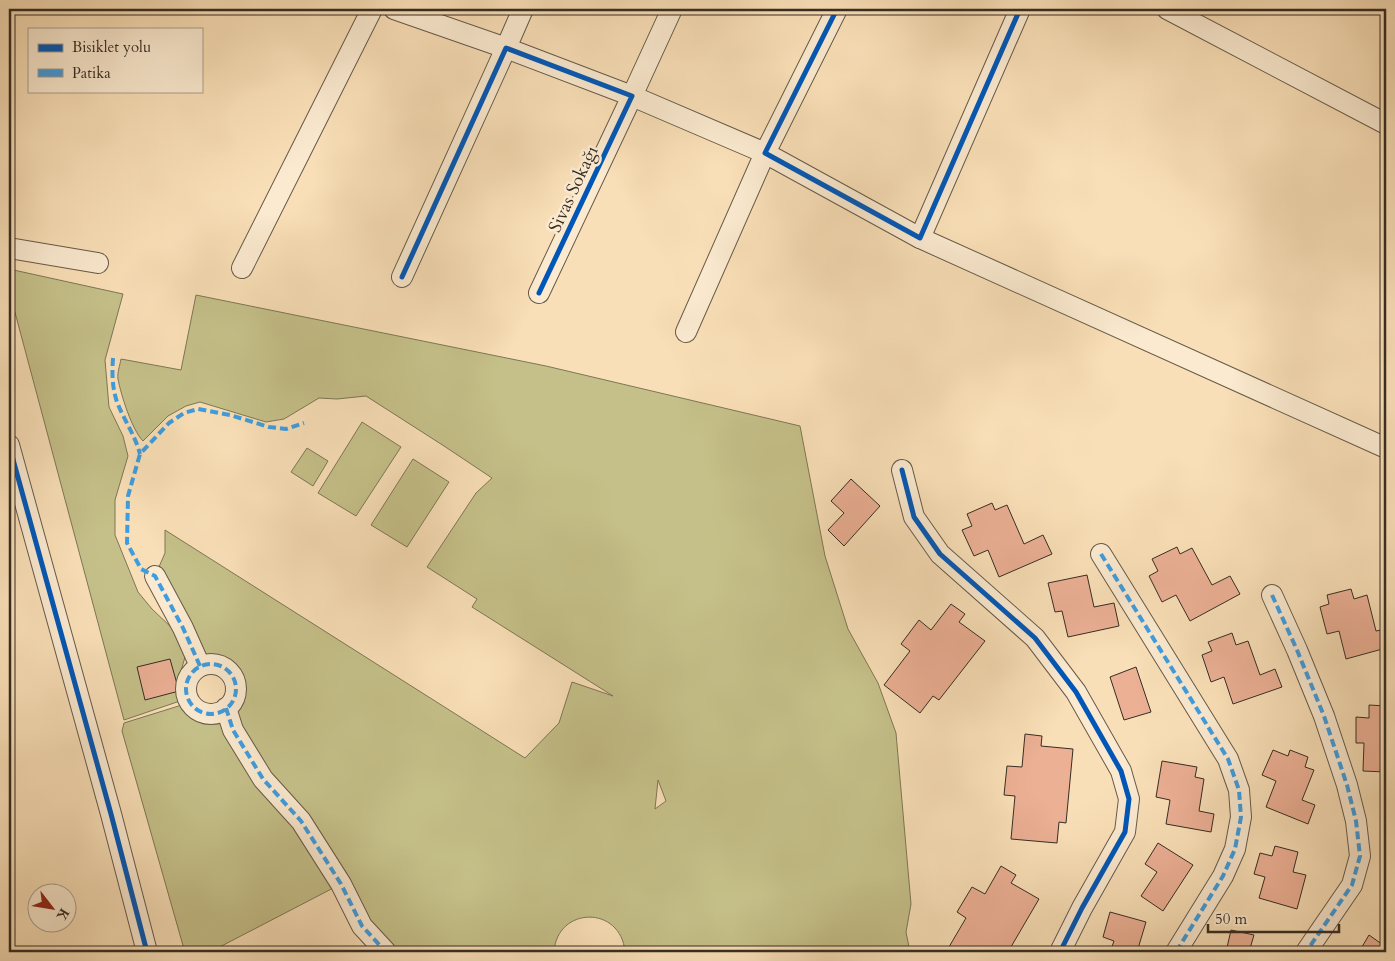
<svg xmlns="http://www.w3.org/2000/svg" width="1395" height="961" font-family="Cardo,serif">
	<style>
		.green { fill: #c5c089; stroke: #7e7656; fill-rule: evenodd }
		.building { fill: #ecb095; stroke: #362d23 }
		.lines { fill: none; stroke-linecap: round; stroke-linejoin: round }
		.street-casing { stroke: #675a48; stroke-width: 22 }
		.street { stroke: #fbead0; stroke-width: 20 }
		.quiet { stroke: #3e9de0; stroke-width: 4; stroke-dasharray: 8 4; stroke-linecap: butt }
		.cycleway-casing { stroke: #fbead0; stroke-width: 8 }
		.cycleway { stroke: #0057b8; stroke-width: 5 }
		.labels { text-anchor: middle; stroke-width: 5; stroke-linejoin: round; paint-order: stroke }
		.street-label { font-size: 18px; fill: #362d23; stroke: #fbead0 }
	</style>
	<rect width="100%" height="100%" fill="#f9dfb7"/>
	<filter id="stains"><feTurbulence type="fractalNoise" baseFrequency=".004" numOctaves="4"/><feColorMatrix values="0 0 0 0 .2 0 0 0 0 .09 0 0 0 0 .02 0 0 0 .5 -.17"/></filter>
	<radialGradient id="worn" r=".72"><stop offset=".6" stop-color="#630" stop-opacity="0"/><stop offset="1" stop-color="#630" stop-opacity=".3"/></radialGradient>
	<g class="green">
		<path d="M9,269l114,25 -18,66 4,47 14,29 5,20 -13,44v35l23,57 14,17 21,20 12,28 -8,28 3,16 -56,19 -115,-430z"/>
		<path d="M196,295l350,71 254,60 25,130 23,73 30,54 18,50 15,171 -5,28 4,20h-285c-4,-47 -68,-46 -71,0h-168l-45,-68 -131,68h-23l-3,-3 -62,-218 2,-8 61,-19c6,7 14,14 24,15 5,1 10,0 16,2 3,-9 8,-18 10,-27 4,-18 -11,-30 -28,-30l-52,-88 10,-23v-23l360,228 34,-35 13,-41 41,14 -141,-89 5,-8 -50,-32 49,-74 16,-15 -48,-32 -78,-50 -29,3 -18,-1 -35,21 -18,3 -66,-20 -14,4 -18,10 -25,25c-11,-11 -22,-46 -25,-62 -1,-6 2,-14 3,-20l60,11zM658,780l8,21 -11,8z"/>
		<path d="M362,422l39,25 -45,69 -38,-23z"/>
		<path d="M307,448l21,13 -15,25 -22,-14z"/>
		<path d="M413,459l36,23 -42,65 -36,-22z"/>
	</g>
	<g class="building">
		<path d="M851,479l29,27 -36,40 -16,-16 16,-17 -13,-12z"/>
		<path d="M992,503l3,7 12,-5 17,39 19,-9 9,19 -53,23 -11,-27 -14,6 -12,-26 10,-4 -5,-12z"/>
		<path d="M1177,547l3,7 12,-6 20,37 18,-9 10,18 -50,27 -14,-26 -14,7 -13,-26 9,-5 -6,-12z"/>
		<path d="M1087,575l7,32 20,-4 5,23 -51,11 -6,-26 -7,1 -7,-29z"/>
		<path d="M1351,589l3,10 13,-4 9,36 10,-2v19l-40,11 -7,-28 -12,3 -7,-27 9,-3 -2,-9z"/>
		<path d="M951,604l14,10 -6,8 26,19 -46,59 -6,-4 -13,17 -36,-28 26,-34 -9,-7 18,-24 12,10z"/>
		<path d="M1232,633l4,12 12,-4 12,34 15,-6 7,18 -49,17 -9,-27 -13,5 -9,-27 10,-4 -4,-9z"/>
		<path d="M170,659l9,32 -34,9 -8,-33z"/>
		<path d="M1136,667l15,45 -27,8 -14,-43z"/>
		<path d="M1369,705l17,1v66l-23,-1 1,-28h-8v-26l13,1z"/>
		<path d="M1025,734l17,2 -1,10 32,3 -7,74 -7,-1 -2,21 -46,-4 4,-43 -11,-1 3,-29 15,1z"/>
		<path d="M1273,750l15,6 2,-6 18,7 -3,10 9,3 -12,30 13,5 -7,19 -42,-17 10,-26 -14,-6z"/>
		<path d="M1162,761l35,6 -2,10 9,2 -5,32 15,3 -3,18 -45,-8 4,-24 -14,-3z"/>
		<path d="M1158,843l35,22 -30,46 -22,-15 16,-24 -12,-8z"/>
		<path d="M1275,846l23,6 -5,20 13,3 -9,34 -38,-11 6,-21 -11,-3 6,-21 12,3z"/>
		<path d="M1001,866l15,9 -5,8 28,16 -31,53h-62l20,-34 -9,-6 15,-25 13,7z"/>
		<path d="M1110,912l36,10 -9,30h-27l4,-11 -11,-4z"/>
		<path d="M1231,930l23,5 -5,17h-23z"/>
		<path d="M1369,935l17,12v5h-27z"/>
	</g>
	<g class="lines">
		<g class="street-casing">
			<g id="street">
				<path d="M394,9l112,39 17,-39"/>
				<path d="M672,9l-40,87 133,57 -79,179"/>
				<path d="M837,9l-72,144 155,85 100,-229"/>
				<path d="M1167,9l219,115"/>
				<path d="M920,238l466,210"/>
				<path d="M9,248l89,15"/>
				<path d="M242,268l130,-259"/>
				<path d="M402,277l104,-229 126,48 -93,197"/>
				<path d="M9,445l102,369 36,138"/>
				<path d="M902,470l12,47 26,37 95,84 41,54 45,79 8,28 -4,33 -43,76 -22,44"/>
				<path d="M1101,554l127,205 11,31 2,27 -6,32 -12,27 -47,76"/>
				<path d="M155,576l28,52 17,38"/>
				<path d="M1272,595l25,55 27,66 23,69 9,36 4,35 -8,29 -46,67"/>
				<circle cx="211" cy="689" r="25"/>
				<path d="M226,708l7,22 30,49 38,42 40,63 21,42 24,26"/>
			</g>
		</g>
		<use href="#street" class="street"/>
		<g class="quiet">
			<path d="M113,358c-1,15 -1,29 4,44 7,18 18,33 23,52"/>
			<path d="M1101,554l127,205 11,31 2,27 -6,32 -12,27 -47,76"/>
			<path d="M1272,595l25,55 27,66 23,69 9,36 4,35 -8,29 -46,67"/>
			<circle cx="211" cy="689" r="25"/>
			<path d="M200,666l-17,-38 -28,-52 -14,-7 -14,-26 1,-47 12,-42 29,-31 15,-10 14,-4 32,6 39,12 17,2 18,-6"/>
			<path d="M226,708l7,22 30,49 38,42 40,63 21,42 24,26"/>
		</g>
		<g class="cycleway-casing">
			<g id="cycleway">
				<path d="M837,9l-72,144 155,85 100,-229"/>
				<path d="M402,277l104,-229 126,48 -93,197"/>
				<path d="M9,445l102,369 36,138"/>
				<path d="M902,470l12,47 26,37 95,84 41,54 45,79 8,28 -4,33 -43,76 -22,44"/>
			</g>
		</g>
		<use href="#cycleway" class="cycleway"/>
	</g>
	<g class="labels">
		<g class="street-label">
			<text transform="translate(573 189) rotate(-65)" y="6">Sivas Sokağı</text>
		</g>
	</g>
	<rect width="1395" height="961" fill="none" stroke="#f9dfb7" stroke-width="30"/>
	<rect x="10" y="10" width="1375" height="941" fill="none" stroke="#362d23" stroke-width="2.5"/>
	<rect x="15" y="15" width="1365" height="931" fill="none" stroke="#362d23"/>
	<rect x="28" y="28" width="175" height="65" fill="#fbead0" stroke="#ac9e8b"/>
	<rect x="38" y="44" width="25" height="8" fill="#0057b8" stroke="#ac9e8b"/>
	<text x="72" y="52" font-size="15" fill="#362d23">Bisiklet yolu</text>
	<rect x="38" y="69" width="25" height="8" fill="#3e9de0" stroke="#ac9e8b"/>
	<text x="72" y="78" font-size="15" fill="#362d23">Patika</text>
	<g transform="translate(52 908) rotate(121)"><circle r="24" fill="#fbead0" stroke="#ac9e8b"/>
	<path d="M0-4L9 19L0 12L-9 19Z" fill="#8f2418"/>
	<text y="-8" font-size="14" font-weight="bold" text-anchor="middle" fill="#362d23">K</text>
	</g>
	<path d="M1208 924v8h131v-8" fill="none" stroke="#362d23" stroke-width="2.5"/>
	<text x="1215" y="924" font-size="15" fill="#362d23" stroke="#fbead0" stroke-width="4" paint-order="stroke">50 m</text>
	<rect width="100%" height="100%" filter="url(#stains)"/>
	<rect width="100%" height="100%" fill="url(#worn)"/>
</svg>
